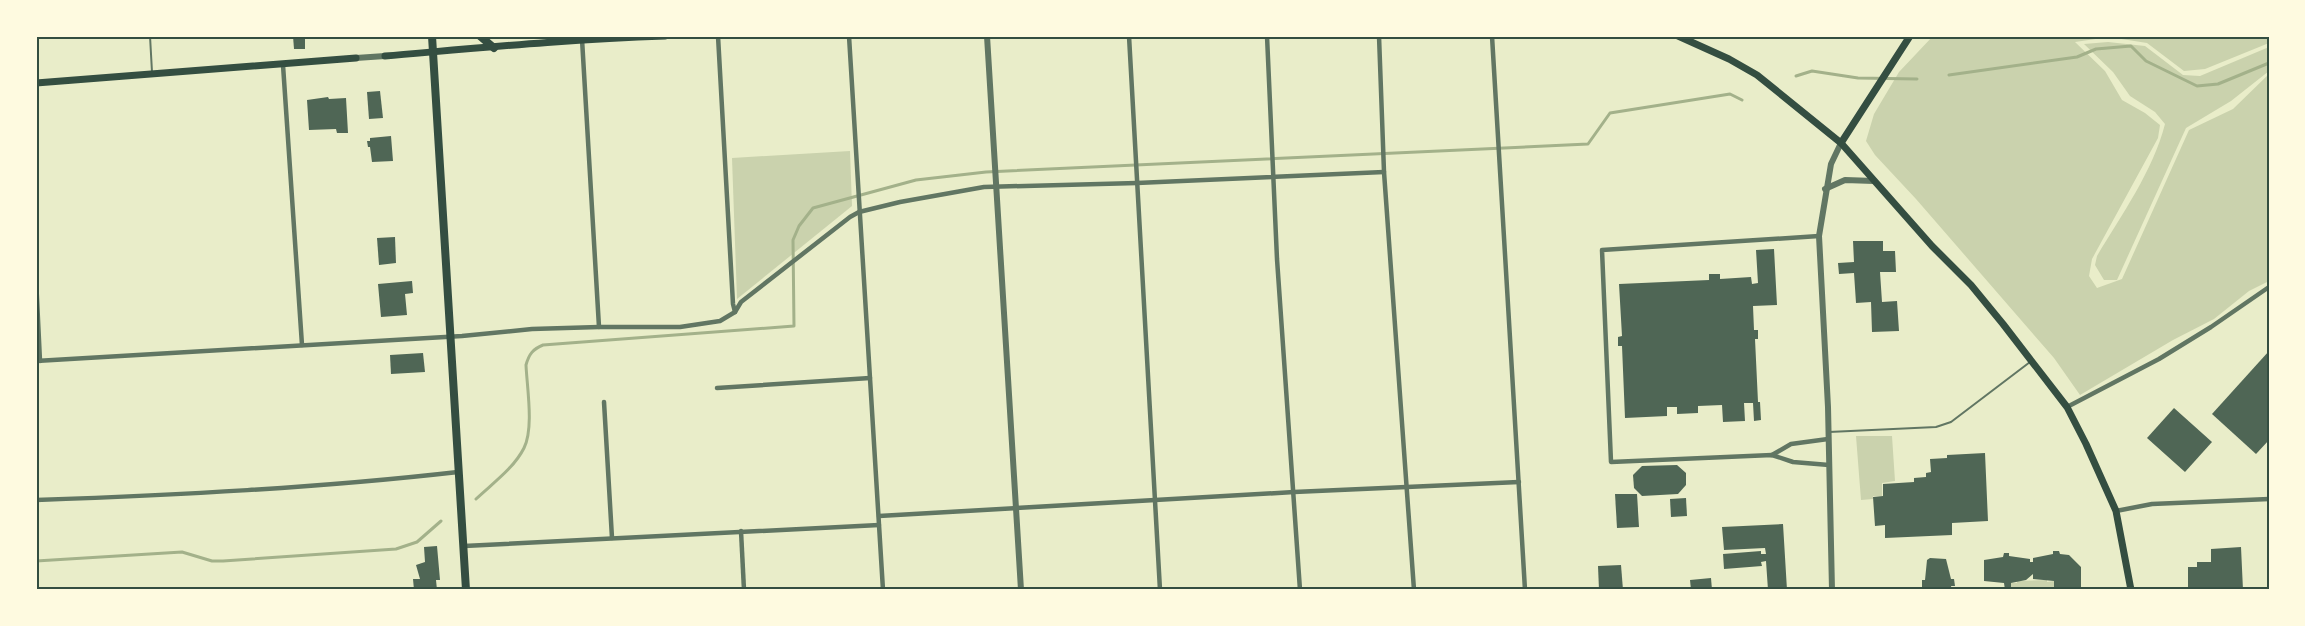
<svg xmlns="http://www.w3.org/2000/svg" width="2305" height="626" font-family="'Fira Sans Condensed',sans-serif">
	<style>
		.green { fill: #cad2ad }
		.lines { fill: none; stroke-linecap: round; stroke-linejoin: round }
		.stream { stroke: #a3b18a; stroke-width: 3 }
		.building { fill: #4f6655 }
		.service { stroke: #617663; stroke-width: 2 }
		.minor { stroke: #617663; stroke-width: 4.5 }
		.tertiary { stroke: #617663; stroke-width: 6 }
		.secondary { stroke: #344e41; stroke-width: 7 }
		.trunk { stroke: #344e41; stroke-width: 8 }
		.neatline { fill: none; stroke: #344e41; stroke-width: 2 }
	</style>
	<rect width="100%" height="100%" fill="#e9edc9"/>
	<g class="green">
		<path d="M1933,36h336v7l-64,26 -21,2 -37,-28 -38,-6 -34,5 30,29 17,29 23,13 15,12 -2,13 -66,121 -3,17 8,12 25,-9 67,-149 44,-21 36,-35v207l-20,10 -35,28 -41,21 -93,55 -26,-37 -138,-159 -41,-44 -9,-14 8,-27 25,-42z"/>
		<path d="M2108,42l37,4 38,29 17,1 69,-29v24l-38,30 -45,27 -69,152h-13l-9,-15 2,-9c25,-42 56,-85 68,-132l-10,-12 -25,-16 -17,-24 -29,-28z"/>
		<path d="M850,151l2,55 -115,93 -5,-141z"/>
		<path d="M1856,436h36l3,45 -13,2v13h-9v3l-12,1z"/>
		<path d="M2047,580v2l7,-1 3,9h-46v-7h6v-2z"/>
	</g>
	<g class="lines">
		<g class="stream">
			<path d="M1949,75l128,-18 19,-8 35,-3 15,15 51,25 21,-2 51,-21"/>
			<path d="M1796,76l16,-5 46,7 59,1"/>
			<path d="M476,499c17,-16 38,-31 48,-51 10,-20 3,-60 2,-83 3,-11 7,-16 17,-20l251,-19 -1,-86 6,-14 14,-18 103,-28 70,-8 602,-28 22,-31 120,-19 12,6"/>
			<path d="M36,561l146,-9 30,9h11l173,-12 21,-7 24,-21"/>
		</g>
	</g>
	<g class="building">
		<path d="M293,36h12v13h-11z"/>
		<path d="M380,91l3,27 -14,1 -2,-27z"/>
		<path d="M328,97l1,2 17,-1 2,35h-11l-1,-4 -27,1 -2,-30z"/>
		<path d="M391,136l2,25 -21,1 -2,-15h-2l-1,-6h3v-3z"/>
		<path d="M395,237l1,26 -17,2 -2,-27z"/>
		<path d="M1853,241h30v10h12l1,21h-16l2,30 15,-1 2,30 -27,1 -1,-30 -15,1 -2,-30 -15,1 -1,-11 16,-1z"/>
		<path d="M1774,249l3,56 -24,1 1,24h4v9h-3l3,63h2l1,18 -7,1 -1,-18h-9l1,18 -22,1 -1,-17 -24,1v7l-21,1v-7h-10v9l-42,2 -3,-72h-4v-9l4,-1 -3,-52 90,-4v-6h11v5l31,-2 1,7 6,-1 -2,-33z"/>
		<path d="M412,281l1,12 -8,1 2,21 -26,2 -3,-33z"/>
		<path d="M2269,351v89l-13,14 -44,-40z"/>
		<path d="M423,353l2,19 -34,2 -1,-19z"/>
		<path d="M2174,408l38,34 -27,30 -38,-34z"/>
		<path d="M1985,453l3,68 -36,2v12l-67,3v-13l-10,1 -2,-29 10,-1v-12l31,-2v-4l12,-1v-4l5,-1 -1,-13 17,-1v-3z"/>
		<path d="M1677,465l9,8v12l-8,9 -36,2 -8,-8 -1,-13 9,-9z"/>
		<path d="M1615,494h22l2,33 -22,1z"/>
		<path d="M1686,498l1,18 -16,1 -1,-18z"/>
		<path d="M1783,524l4,66h-19l-2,-29 -5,1 1,4 -38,3 -1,-15 38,-3v3h5l-1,-6 -41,2 -2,-23z"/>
		<path d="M437,546l3,34h-4l1,10h-23l-1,-11h7l-4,-14 9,-3 -1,-15z"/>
		<path d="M2241,547l2,43h-55v-23h9v-5h14v-13z"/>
		<path d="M2053,551h6l1,3 9,1 12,12v23h-24l-3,-2v-7l-21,-2v-5l-7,6 -15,3v7h-6l-1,-7 -20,-2v-21l19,-3 1,-4h5v3l21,3v3h3v-4l20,-4z"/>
		<path d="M1930,558l16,1 5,20h3l1,7h-4l1,4h-26v-3h-4v-7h3l2,-20z"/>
		<path d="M1621,565l2,25h-24l-1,-24z"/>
		<path d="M1711,578l1,12h-21l-1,-10z"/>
	</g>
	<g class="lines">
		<g class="service">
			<path d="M150,36l2,36"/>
			<path d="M1829,432l107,-5 15,-5 79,-60"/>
		</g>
		<g class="minor">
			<path d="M718,36l15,268 2,8"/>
			<path d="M849,36l34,554"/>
			<path d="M1129,36l31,554"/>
			<path d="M1267,36l10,223 23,331"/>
			<path d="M1379,36l5,136 30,418"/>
			<path d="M1492,36l33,554"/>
			<path d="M582,39l17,288"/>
			<path d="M283,65l19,280"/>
			<path d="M1819,236l-217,14 9,212 161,-7 21,7 36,3"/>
			<path d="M36,278l4,83"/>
			<path d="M36,361l426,-25 70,-7 67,-2h81l40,-6 15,-9 6,-10 109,-85 9,-5 41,-10 84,-15 153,-4 247,-11"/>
			<path d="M717,388l153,-10"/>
			<path d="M604,402l8,136"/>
			<path d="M2067,407l92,-48 52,-32 58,-40"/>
			<path d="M1772,455l19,-11 37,-5"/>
			<path d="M36,500c141,-5 282,-12 422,-28"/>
			<path d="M2116,511l36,-7 117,-5"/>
			<path d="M879,516l415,-24 225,-10"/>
			<path d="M741,531l3,59"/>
			<path d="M464,546l415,-21"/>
		</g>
		<g class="tertiary">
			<path d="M987,36l34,554"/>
			<path d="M356,58l29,-2"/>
			<path d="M1825,189l20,-9 29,1"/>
			<path d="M1832,590l-4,-183 -9,-171 12,-72 10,-21"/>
		</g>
		<g class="secondary">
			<path d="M1678,36l51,23 28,16 84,68 91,103 39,39 32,39 64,83 19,37 30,67 15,79"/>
			<path d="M385,56c94,-8 186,-17 280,-20"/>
			<path d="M36,83l320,-25"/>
			<path d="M1841,143l69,-107"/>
		</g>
		<g class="trunk">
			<path d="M432,36l34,554"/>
			<path d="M480,36l14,12"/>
		</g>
	</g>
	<rect width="2305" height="626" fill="none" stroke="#fefae0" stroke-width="75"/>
	<rect x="38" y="38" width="2230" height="550" class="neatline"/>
</svg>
